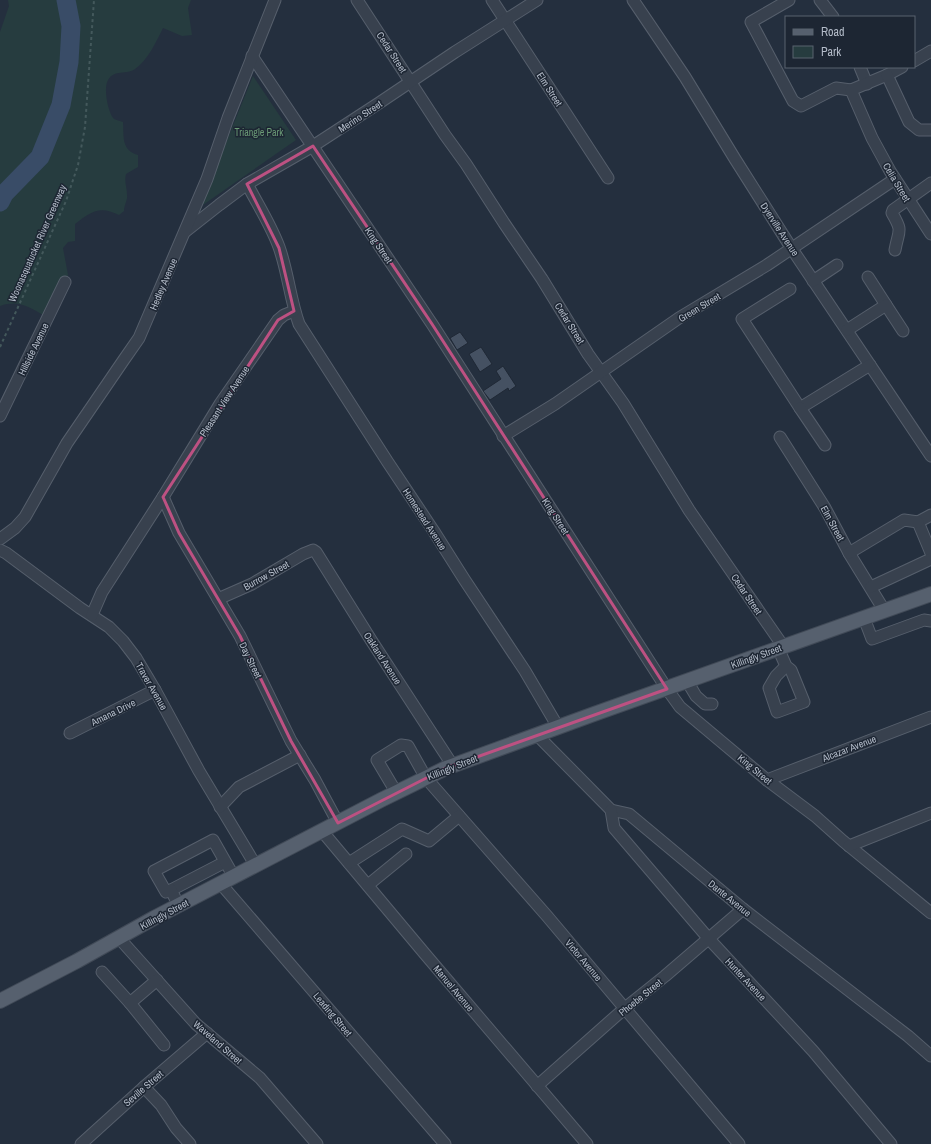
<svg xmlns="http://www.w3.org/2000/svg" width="931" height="1144" font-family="'Archivo Narrow',sans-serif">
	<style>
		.green { fill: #263c3f }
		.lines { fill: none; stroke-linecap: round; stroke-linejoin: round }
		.river { stroke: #394c67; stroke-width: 19 }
		.building { fill: #455162; stroke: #1f2835 }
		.minor-casing { stroke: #565f6c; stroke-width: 13 }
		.major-casing { stroke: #414a57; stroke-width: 16 }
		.path { stroke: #44595c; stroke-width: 2; stroke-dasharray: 3 3; stroke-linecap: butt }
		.minor { stroke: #38414e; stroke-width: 11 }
		.major { stroke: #56606e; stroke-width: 14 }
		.marked { fill: none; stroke: #bd5182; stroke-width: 3; stroke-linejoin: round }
		.labels { text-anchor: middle; stroke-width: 3; stroke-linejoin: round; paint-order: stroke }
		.street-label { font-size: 10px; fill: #b4bcc9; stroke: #1d2633 }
		.park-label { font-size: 10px; fill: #6b9a76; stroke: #1d2633 }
	</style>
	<rect width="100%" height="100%" fill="#242f3e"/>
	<g class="green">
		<path d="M8,0h183l-3,8 4,27 -10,1 -19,-8c-7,14 -15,32 -28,41 -8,6 -21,0 -27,11 -5,8 0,33 6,39 2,1 6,2 9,3 1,15 -2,28 15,33v12l-12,7c-2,8 1,13 1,21 1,4 -3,10 -3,16l-5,4c-19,-10 -29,-3 -44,9v17l-7,1 -5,6 5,27 -21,42c-17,-9 -27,-18 -47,-11v-274l9,-26z"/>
		<path d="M253,76l43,64 -96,67z"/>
	</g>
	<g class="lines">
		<path class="river" d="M0,202l4,-8 36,-37 21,-52 8,-43 2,-36 -5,-26"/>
	</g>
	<g class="building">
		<path d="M460,332l8,11 -11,7 -7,-12z"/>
		<path d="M481,347l11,17 -12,8 -11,-18z"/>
		<path d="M503,366l13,20 -7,5 -1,-3 -18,12 -7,-9 18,-12 -5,-8z"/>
	</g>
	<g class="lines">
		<g class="minor-casing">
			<g id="minor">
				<path d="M357,0l88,135 21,29 38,59 38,56 46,75 35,49 66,107 94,136"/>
				<path d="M492,0l116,178"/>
				<path d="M633,0l52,77 50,82 57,90 139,207"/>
				<path d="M789,0l-38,22 42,79 8,5 35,-18 15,2"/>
				<path d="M820,0l13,17"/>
				<path d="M252,56l180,268 235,365 13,18 87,73 48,36 28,25 88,72"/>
				<path d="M914,61l17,-10"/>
				<path d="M860,67l7,17"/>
				<path d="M902,67l-15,8 -36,15 21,48 18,33 41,63"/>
				<path d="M887,75l22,47 10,8h12"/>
				<path d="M247,184c11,21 24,41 32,63 9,25 11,52 20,77l88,137 46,69 31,49 61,92 33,56"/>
				<path d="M186,231l33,-26 28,-21 66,-38 66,-43 76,-51 82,-52"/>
				<path d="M895,250c4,-21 8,-18 -3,-37l1,-3 38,-27"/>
				<path d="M868,277l18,28"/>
				<path d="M813,281l24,-16"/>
				<path d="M790,289l-48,30 58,89 70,-43"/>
				<path d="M847,330l39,-25 17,26"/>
				<path d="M800,408l25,37"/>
				<path d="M0,416l65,-134"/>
				<path d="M503,436l52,-32 124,-86 88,-53 128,-86"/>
				<path d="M780,437l45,71 24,45 35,57"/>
				<path d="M163,497l16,36 61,103 51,105 24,39 23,43"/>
				<path d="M931,515l-13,7 13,31"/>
				<path d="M0,539l15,-11 10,-11 42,-74 56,-82 16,-23 68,-159 21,-61 47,-118"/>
				<path d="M0,550l6,3 74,55 29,19 14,14 13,17 19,32 44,81 57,95"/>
				<path d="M849,553l55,-33 14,2"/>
				<path d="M871,587l60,-28"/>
				<path d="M218,599l34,-15 51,-30 10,-4 3,2 55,88 82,126"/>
				<path d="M92,615l10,-23 61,-95 57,-93 58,-84 6,-5 10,-4"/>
				<path d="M864,618l8,21 52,-19 7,1"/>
				<path d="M778,648l8,18 5,4 13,32 -27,10 -8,-24 7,-12 10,-10"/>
				<path d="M687,681l9,15 9,8h7"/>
				<path d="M70,733l85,-43"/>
				<path d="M537,735l74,75 18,4 114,95 165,127 23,20"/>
				<path d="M767,780l164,-63"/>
				<path d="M396,792l-19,-32 24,-15 7,1 18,32 121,138 192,228"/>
				<path d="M220,807l19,-20 61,-32"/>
				<path d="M611,810l3,18 95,111 104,112 78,93"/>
				<path d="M322,831l103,123 162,190"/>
				<path d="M849,846l82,-33"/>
				<path d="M349,863l53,-34 27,12 30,-25"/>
				<path d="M221,884l224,260"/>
				<path d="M368,885l38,-31"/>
				<path d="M171,890l54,-28"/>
				<path d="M179,906l-8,-16 -5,2 -12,-21 59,-31 21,37"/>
				<path d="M119,938l77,86 64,54 57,66"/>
				<path d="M102,972l28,31"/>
				<path d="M157,980l-27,23 34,42"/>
				<path d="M537,1086l88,-78 40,-32 78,-67"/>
				<path d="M144,1087l17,18 15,23 14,16"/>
				<path d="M81,1144l63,-57 63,-54"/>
			</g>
		</g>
		<g class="major-casing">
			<path id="major" d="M0,1001l77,-40 77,-43 227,-118 65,-32 148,-54 337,-120"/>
		</g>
		<path class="path" d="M0,347l66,-146 12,-36 7,-38 9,-127"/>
		<use href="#minor" class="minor"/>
		<use href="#major" class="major"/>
	</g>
	<path class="marked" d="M313,146l119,178 235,365 -221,79 -108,55 -47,-82 -51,-105 -61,-103 -16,-36 115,-177 16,-9 -15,-63 -32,-64z"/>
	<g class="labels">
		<g class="street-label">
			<text transform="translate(392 52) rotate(57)" y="4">Cedar Street</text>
			<text transform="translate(550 89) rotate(57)" y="4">Elm Street</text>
			<text transform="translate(360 116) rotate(-33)" y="4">Merino Street</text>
			<text transform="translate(897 182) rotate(59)" y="4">Celia Street</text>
			<text transform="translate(780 229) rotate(57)" y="4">Dyerville Avenue</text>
			<text transform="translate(37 243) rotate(-66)" y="4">Woonasquatucket River Greenway</text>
			<text transform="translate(379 245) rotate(56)" y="4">King Street</text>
			<text transform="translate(163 284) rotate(-67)" y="4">Hedley Avenue</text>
			<text transform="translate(699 307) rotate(-31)" y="4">Green Street</text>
			<text transform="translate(570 323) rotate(58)" y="4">Cedar Street</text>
			<text transform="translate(33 349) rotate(-64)" y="4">Hillside Avenue</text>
			<text transform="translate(224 401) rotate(-57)" y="4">Pleasant View Avenue</text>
			<text transform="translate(556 516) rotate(57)" y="4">King Street</text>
			<text transform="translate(425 519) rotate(57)" y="4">Homestead Avenue</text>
			<text transform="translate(833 523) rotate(61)" y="4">Elm Street</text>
			<text transform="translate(266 575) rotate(-29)" y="4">Burrow Street</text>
			<text transform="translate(747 594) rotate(56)" y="4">Cedar Street</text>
			<text transform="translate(756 656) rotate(-20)" y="4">Killingly Street</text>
			<text transform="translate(383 658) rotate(57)" y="4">Oakland Avenue</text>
			<text transform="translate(251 660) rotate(64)" y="4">Day Street</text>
			<text transform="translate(152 686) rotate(60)" y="4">Traver Avenue</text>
			<text transform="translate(113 712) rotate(-26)" y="4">Amana Drive</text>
			<text transform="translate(849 748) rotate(-21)" y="4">Alcazar Avenue</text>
			<text transform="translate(452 767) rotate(-22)" y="4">Killingly Street</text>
			<text transform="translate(755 769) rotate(40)" y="4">King Street</text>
			<text transform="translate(730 898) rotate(39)" y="4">Dante Avenue</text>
			<text transform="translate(164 914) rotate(-28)" y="4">Killingly Street</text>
			<text transform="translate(584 960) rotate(50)" y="4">Victor Avenue</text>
			<text transform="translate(746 979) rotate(47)" y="4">Hunter Avenue</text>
			<text transform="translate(454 988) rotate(50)" y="4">Manuel Avenue</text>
			<text transform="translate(640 997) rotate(-39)" y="4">Phoebe Street</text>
			<text transform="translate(333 1014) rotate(50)" y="4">Leading Street</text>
			<text transform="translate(218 1042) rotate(41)" y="4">Waveland Street</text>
			<text transform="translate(143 1088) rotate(-41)" y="4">Seville Street</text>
		</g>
		<g class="park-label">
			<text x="259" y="136">Triangle Park</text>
		</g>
	</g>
	<rect x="785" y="16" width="130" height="52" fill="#1d2633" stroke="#59626f"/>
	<rect x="793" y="29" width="20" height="6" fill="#56606e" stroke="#59626f"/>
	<text x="821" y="36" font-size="12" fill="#b4bcc9">Road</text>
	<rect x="793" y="46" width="20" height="12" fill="#263c3f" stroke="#59626f"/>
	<text x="821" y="56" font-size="12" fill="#b4bcc9">Park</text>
</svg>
